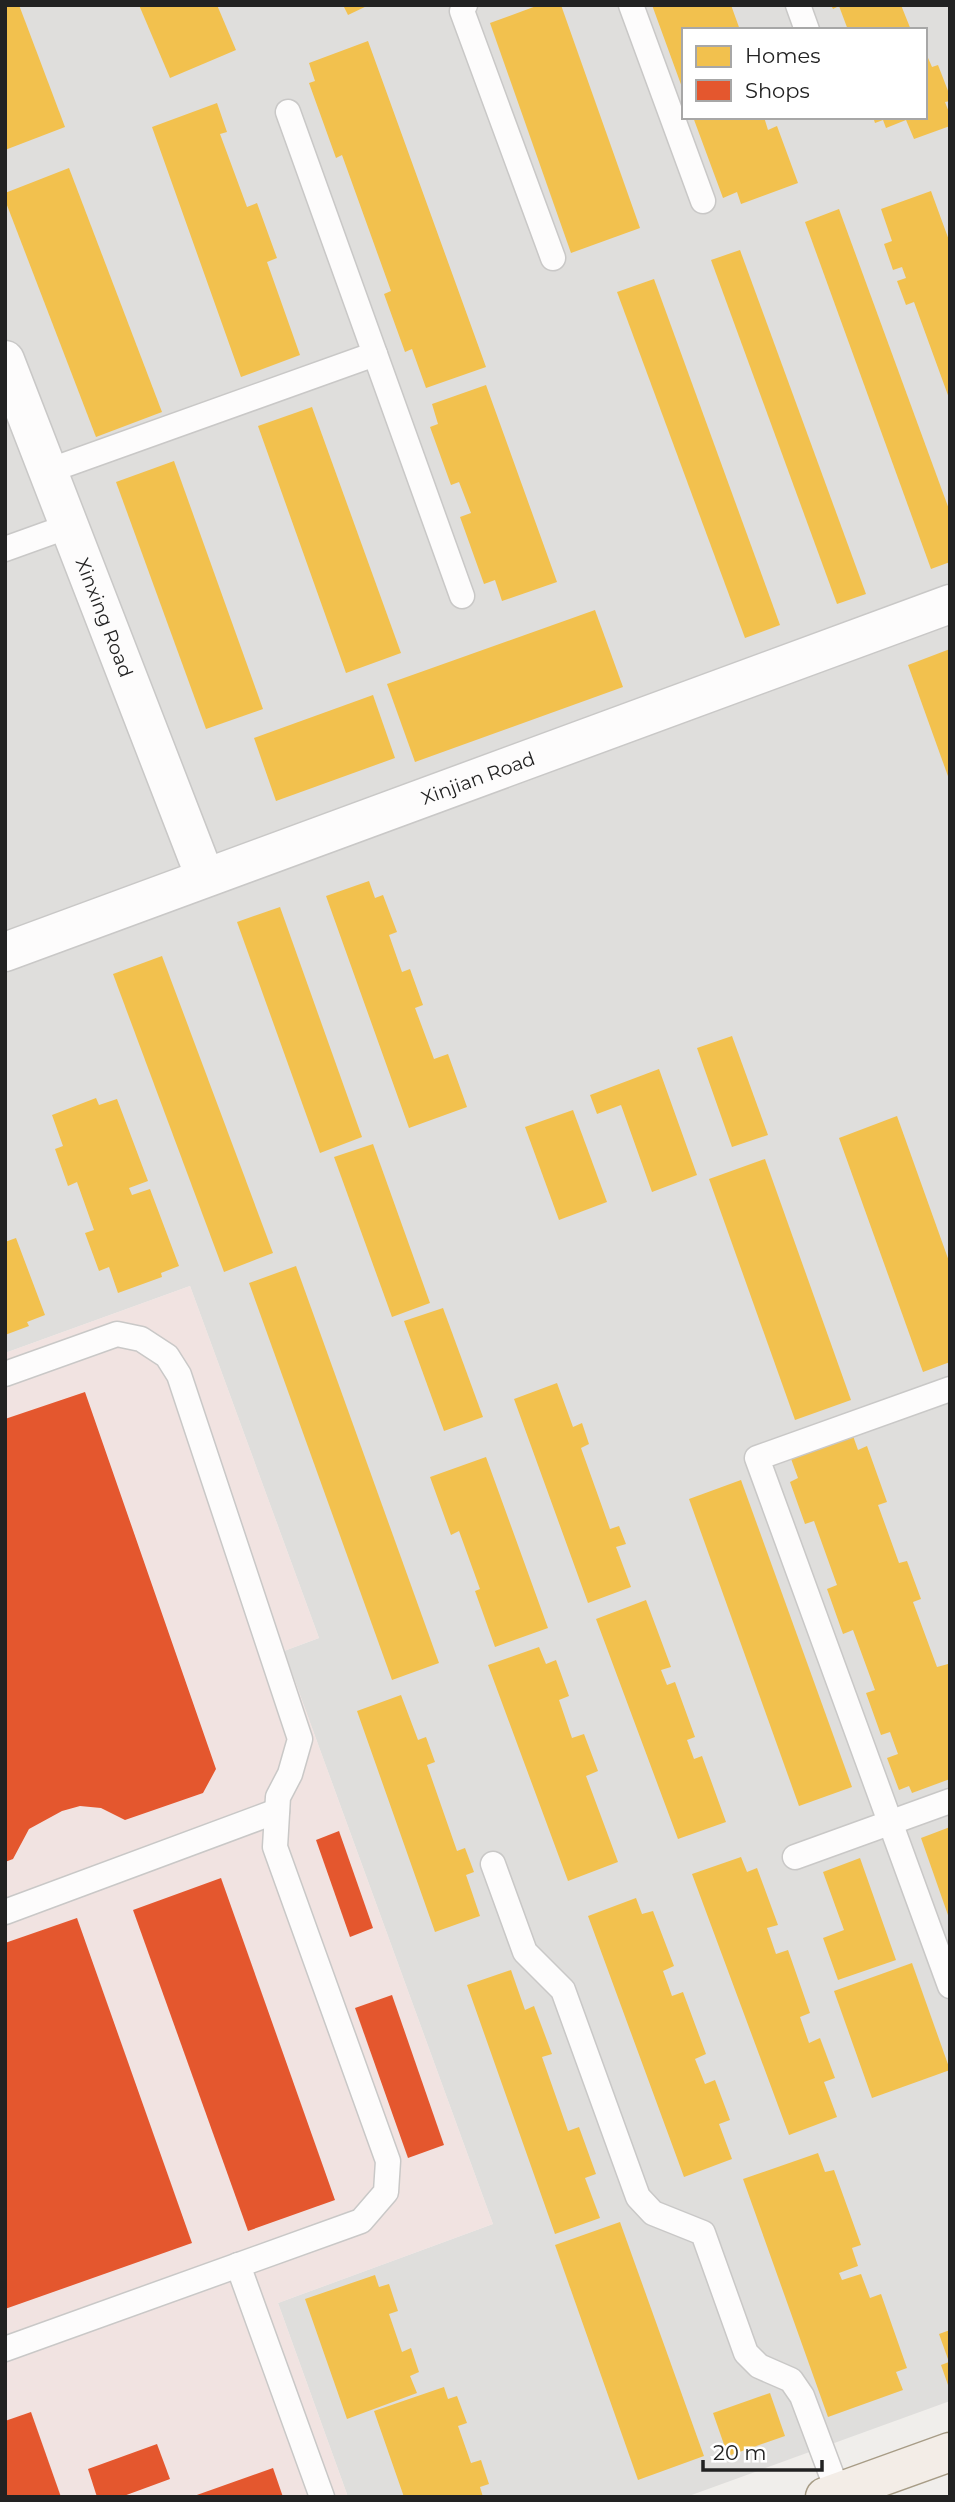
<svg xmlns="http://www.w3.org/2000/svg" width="955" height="2502" font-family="Montserrat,sans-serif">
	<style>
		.residential { fill: #dfdedc; fill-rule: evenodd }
		.commercial { fill: #f1e3e1 }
		.homes { fill: #f2c14e }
		.shops { fill: #e4572e }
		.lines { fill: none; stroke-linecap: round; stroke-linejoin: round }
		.lane-casing { stroke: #c9c8c7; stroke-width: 27 }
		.street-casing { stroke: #c9c8c7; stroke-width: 41 }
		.primary-casing { stroke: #a79c86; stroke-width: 41 }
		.lane { stroke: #fdfcfc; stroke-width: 24 }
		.street { stroke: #fdfcfc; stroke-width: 38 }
		.primary { stroke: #f3ede7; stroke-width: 38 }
		.labels { text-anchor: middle; stroke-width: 7; stroke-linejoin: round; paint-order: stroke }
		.street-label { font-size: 19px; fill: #222; stroke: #fff }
	</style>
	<rect width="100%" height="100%" fill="#f0eeeb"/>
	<path class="residential" d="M5,5h945v2396l-264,96h-338l-70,-194 215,-79 -209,-573 35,-13 -129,-352 -185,67zM684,30h241v87h-241z"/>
	<path class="commercial" d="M190,1286l129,352 -35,13 209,573 -215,79 70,194h-343v-1144z"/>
	<g class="homes">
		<path d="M5,5h14l46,122 -60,23z"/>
		<path d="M139,5h78l19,45 -66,28z"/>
		<path d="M343,5h26l-21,10z"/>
		<path d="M539,5h22l79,223 -69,25 -81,-230z"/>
		<path d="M652,5h79l9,25h-56l-1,60z"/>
		<path d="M831,5h70l10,25h-63l-9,-24 -6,3z"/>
		<path d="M368,41l118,326 -60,21 -14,-39 -7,3 -21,-58 7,-3 -49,-136 -6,3 -27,-75 6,-2 -6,-18z"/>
		<path d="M925,51l7,16 6,-2 12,31v5l-5,1 5,13v11l-36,13 -8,-19 -20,8 -3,-8 -8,3 -2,-6h52z"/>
		<path d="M217,103l10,29 -7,2 27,73 10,-4 20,55 -10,4 33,93 -59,22 -89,-250z"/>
		<path d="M693,117h71l4,13 9,-4 21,57 -57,21 -4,-12 -14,6z"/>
		<path d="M69,168l93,244 -66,25 -91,-237v-7z"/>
		<path d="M931,191l19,52 -1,155 -35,-96 -8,3 -9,-24 9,-3 -4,-11 -9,3 -9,-26 8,-3 -11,-32z"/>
		<path d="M839,209l111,303v50l-19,7 -126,-347z"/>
		<path d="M740,250l126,344 -29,10 -126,-344z"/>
		<path d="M654,279l126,346 -35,13 -128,-346z"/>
		<path d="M486,385l71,197 -55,19 -7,-21 -11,4 -24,-67 11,-4 -12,-31 -8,3 -21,-58 8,-3 -6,-20z"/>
		<path d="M312,407l89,246 -55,20 -88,-247z"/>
		<path d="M174,461l89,248 -57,20 -90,-247z"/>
		<path d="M595,610l28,77 -208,75 -28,-78z"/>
		<path d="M950,649v130h-1l-41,-114z"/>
		<path d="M373,695l22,63 -119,43 -22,-63z"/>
		<path d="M369,881l6,17 8,-3 14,37 -8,3 13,37 8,-3 13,36 -8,3 19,51 14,-5 19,53 -58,21 -83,-232z"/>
		<path d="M280,907l82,230 -42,16 -83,-231z"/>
		<path d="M162,956l111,297 -49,19 -111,-298z"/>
		<path d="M732,1036l36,99 -36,12 -35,-99z"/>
		<path d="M659,1069l38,106 -45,17 -31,-87 -24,9 -7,-19z"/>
		<path d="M96,1098l3,7 18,-6 31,82 -19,7 3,7 18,-6 29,77 -18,7 1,4 -44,16 -9,-26 -10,4 -14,-38 9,-3 -17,-48 -9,4 -13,-37 8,-3 -11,-31z"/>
		<path d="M573,1110l34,92 -48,18 -34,-93z"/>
		<path d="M897,1116l53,148v98l-27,10 -84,-234z"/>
		<path d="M373,1144l57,159 -38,14 -58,-160z"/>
		<path d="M765,1159l86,241 -56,20 -86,-241z"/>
		<path d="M16,1238l29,77 -18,7 2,4 -24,9v-93z"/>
		<path d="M296,1266l143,397 -47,17 -143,-397z"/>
		<path d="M443,1308l40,109 -39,14 -40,-110z"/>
		<path d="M557,1383l16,44 9,-4 7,21 -8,4 29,81 9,-3 7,18 -10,3 15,40 -43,16 -74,-204z"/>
		<path d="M852,1433l6,17 9,-4 20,56 -9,3 21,58 8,-2 14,38 -8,3 24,65 11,-3 2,4v111l-38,14 -3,-7 -10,4 -12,-32 11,-4 -8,-22 -9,3 -15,-42 9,-3 -22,-60 -10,4 -16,-45 10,-4 -23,-64 -9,3 -15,-42 8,-4 -8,-22z"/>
		<path d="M486,1457l62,171 -53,19 -20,-56 5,-2 -21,-58 -8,4 -21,-58z"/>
		<path d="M741,1480l111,307 -53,19 -110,-307z"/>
		<path d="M646,1600l25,67 -10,3 6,15 8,-3 20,55 -8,3 7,19 8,-3 24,66 -48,17 -82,-220z"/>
		<path d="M539,1647l7,17 10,-4 13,36 -10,4 13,38 12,-4 14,37 -12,5 32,86 -50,19 -80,-216z"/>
		<path d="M401,1695l17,45 8,-3 9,25 -8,3 30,86 8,-3 9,24 -8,3 14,41 -45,16 -78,-221z"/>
		<path d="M950,1827v91h-1l-28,-80z"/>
		<path d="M741,1857l6,15 10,-4 21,57 -11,3 9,26 12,-4 22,63 -10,4 9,26 11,-5 15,40 -11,4 13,35 -48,18 -97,-261z"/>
		<path d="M860,1858l36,102 -58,20 -15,-42 21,-8 -21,-58z"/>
		<path d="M636,1898l6,16 11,-3 21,55 -11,5 9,25 11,-4 23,62 -11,5 10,25 10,-4 15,40 -11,4 13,35 -48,18 -96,-261z"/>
		<path d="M912,1963l38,107 -78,28 -38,-107z"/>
		<path d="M511,1970l14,40 9,-4 18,48 -10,3 26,74 11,-4 17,47 -11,4 15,40 -45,16 -88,-249z"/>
		<path d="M818,2153l7,19 9,-2 27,75 -9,3 6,18 -19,7 3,7 19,-6 9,24 11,-4 26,74 -11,4 7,18 -75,27 -85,-238z"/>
		<path d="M620,2222l84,234 -66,24 -83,-235z"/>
		<path d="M375,2275l4,12 10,-3 9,27 -9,3 13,38 9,-4 8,24 -9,4 7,17 -70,26 -42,-120z"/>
		<path d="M950,2330v55h-2l-7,-20 8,-3 -10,-28z"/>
		<path d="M444,2387l4,12 9,-3 10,27 -9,3 13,37 10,-3 8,24 -9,3 3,10h-79l-30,-86z"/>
		<path d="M770,2393l15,43 -57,20 -15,-43z"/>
	</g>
	<g class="shops">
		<path d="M85,1392l131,377 -13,24 -78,27 -24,-12 -21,-2 -18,5 -33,18 -16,30 -8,3v-443z"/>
		<path d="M339,1831l34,97 -23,9 -34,-97z"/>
		<path d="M221,1878l114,322 -87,31 -115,-321z"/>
		<path d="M77,1918l115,325 -187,66v-366z"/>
		<path d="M392,1995l52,150 -36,13 -53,-150z"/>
		<path d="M31,2412l30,85h-56v-76z"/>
		<path d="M157,2444l13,35 -49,18h-24l-9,-28z"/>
		<path d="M273,2468l10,29h-89v-1z"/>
	</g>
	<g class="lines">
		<g class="lane-casing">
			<g id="lane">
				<path d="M465,5l-3,6 91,247"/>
				<path d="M631,5l72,196"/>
				<path d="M798,5l9,25"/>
				<path d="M288,112l174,484"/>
				<path d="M48,471l327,-117"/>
				<path d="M5,549l64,-23"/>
				<path d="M5,1374l112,-40 24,5 26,17 12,19 121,364 -10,35 -12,23 -3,50 113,314 -2,31 -25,29 -356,128"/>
				<path d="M950,1389l-193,69 193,528"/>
				<path d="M795,1857l155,-56"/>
				<path d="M493,1864l32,88 38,38 75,207 15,16 50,20 43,120 13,13 32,14 11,16 36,96"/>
				<path d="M5,1912l272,-101"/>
				<path d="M238,2265l84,232"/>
			</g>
		</g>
		<g class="street-casing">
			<g id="street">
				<path id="s1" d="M5,360l200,517"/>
				<path id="s2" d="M5,952l945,-348"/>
			</g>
		</g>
		<g class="primary-casing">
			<path id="primary" d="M825,2497l125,-45"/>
		</g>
		<use href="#lane" class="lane"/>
		<use href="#street" class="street"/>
		<use href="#primary" class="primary"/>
	</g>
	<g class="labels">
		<g class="street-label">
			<text dy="7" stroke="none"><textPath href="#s1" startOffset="276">Xinxing Road</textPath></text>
			<text dy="7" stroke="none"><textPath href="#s2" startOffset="504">Xinjian Road</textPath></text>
		</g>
	</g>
	<rect width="955" height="2502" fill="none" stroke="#222222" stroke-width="14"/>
	<rect x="682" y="28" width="245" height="91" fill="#ffffff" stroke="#a7a7a7" stroke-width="2"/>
	<rect x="696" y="46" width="35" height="21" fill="#f2c14e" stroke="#a7a7a7" stroke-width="2"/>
	<text x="745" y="63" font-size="21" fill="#222222">Homes</text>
	<rect x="696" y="80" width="35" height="21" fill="#e4572e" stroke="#a7a7a7" stroke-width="2"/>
	<text x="745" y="98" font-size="21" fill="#222222">Shops</text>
	<path d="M703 2460v10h119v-10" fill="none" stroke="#222222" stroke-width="3.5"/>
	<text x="713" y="2460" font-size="21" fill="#222222" stroke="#ffffff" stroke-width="5" paint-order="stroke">20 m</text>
</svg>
